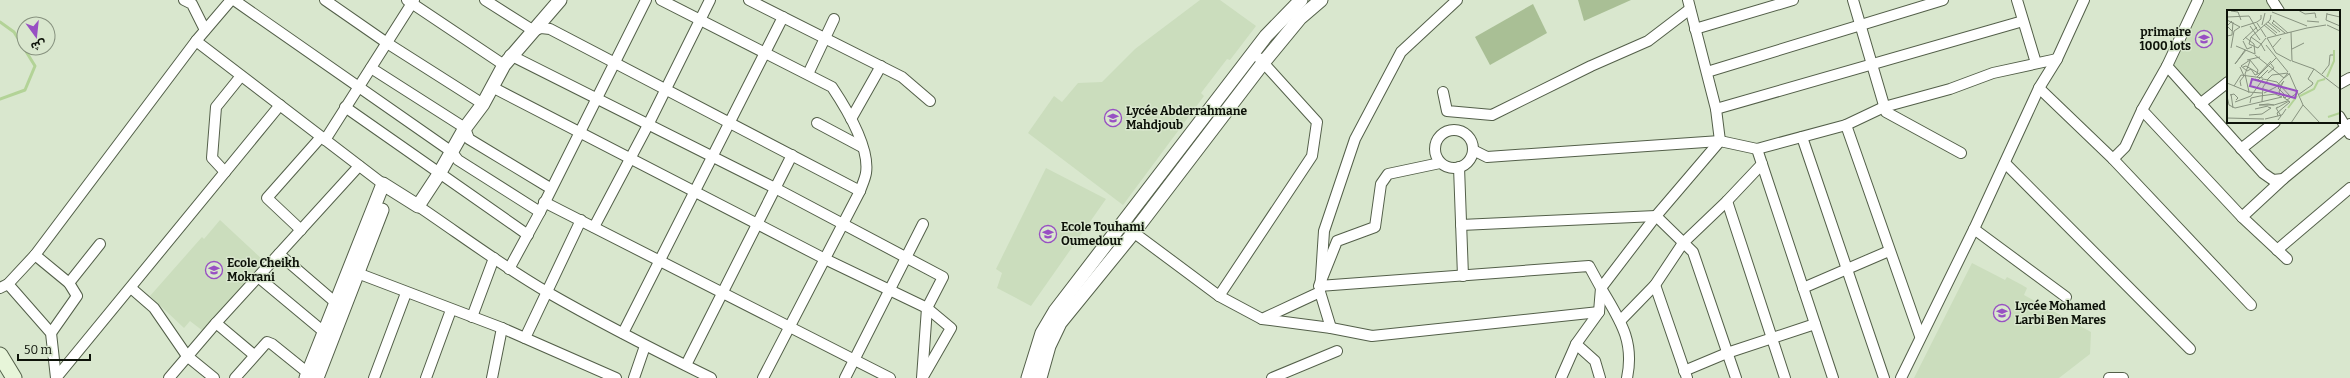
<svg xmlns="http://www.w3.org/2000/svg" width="2350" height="378" font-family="Bitter,'Noto Sans Arabic',serif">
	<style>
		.built { fill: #cbddbd }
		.green { fill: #a9bf95 }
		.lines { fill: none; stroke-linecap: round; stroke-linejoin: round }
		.stream { stroke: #b3d397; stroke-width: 3 }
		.minor-casing { stroke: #535f49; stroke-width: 12 }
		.tertiary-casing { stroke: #535f49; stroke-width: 15 }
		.secondary-casing { stroke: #535f49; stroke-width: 17 }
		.minor { stroke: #fff; stroke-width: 10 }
		.tertiary { stroke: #fff; stroke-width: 13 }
		.secondary { stroke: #e7f5d9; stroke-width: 15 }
		.labels { text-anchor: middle; stroke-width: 3; stroke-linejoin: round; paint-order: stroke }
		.poi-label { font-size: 12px; font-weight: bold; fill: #0d1209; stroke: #d9e7ce; text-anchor: start }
		.inset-river { fill: none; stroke: #b3d397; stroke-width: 2 }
		.inset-road { fill: none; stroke: #87927f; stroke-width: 1 }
		.view { fill: #9850c3; fill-opacity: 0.15; stroke: #9850c3; stroke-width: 2 }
		.inset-edge { fill: none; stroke: #0d1209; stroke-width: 2 }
	</style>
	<rect width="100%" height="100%" fill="#d9e7ce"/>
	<g class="built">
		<path d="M1200,0h20l36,26 -26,34 -3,-1 -26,34 3,3 -81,109 -95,-72 26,-37 8,6 16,-19 24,-1 33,-33z"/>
		<path d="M2198,0h75l6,11h-51v71l-28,22 -33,-38z"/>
		<path d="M1046,168l60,31 -75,107 -34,-18 5,-15 -6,-4z"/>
		<path d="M220,220l44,41 -61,70 -13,-10 -6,7 -34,-32 52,-59 2,2z"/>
		<path d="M1972,263l33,17 2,-3 15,8 5,3 -3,7 67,37 -1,22 -31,24h-145z"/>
	</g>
	<g class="green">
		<path d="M1578,0h53l-47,21z"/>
		<path d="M1533,4l14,29 -57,32 -15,-28z"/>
	</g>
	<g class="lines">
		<path class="stream" d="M0,22l14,10 21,34 -10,24 -25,9"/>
		<g class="minor-casing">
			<g id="minor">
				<path d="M184,0l8,4 13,26"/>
				<path d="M234,0l218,152 6,8 82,52"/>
				<path d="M325,0l62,43 96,61"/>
				<path d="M407,0l97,65"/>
				<path d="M485,0l49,31 7,-3 9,1 310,162"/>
				<path d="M661,0l171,87c14,21 38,60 34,86 -1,6 -4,12 -6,18l-97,187"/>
				<path d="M749,0l153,77 28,24"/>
				<path d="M1853,0l33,112 75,41"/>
				<path d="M2017,0l19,63"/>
				<path d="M2272,0l7,11"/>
				<path d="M1695,29l98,-29"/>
				<path d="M196,41l187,143"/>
				<path d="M510,55l265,133 168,89 -16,31 -5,70"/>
				<path d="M2167,66l96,107 10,7 10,-1 67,-55"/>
				<path d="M371,68l94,60 4,11 81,49"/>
				<path d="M1707,72l236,-72"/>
				<path d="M808,74l26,-55"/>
				<path d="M2339,84l11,-6"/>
				<path d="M492,87l333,172 102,49 24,20 -27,47"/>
				<path d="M2039,88l74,71 138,146"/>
				<path d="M1443,92l4,19 45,4 99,-49 57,-25 42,-32"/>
				<path d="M2200,104l28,-22"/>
				<path d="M345,107l183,128"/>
				<path d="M1716,109l307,-88"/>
				<path d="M2142,110l100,107"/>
				<path d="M2339,116l11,18"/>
				<path d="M851,119l30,-53"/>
				<path d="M817,123l45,24"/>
				<path d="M1846,125l74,211"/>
				<circle cx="1454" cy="149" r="19"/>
				<path d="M1802,137l82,241"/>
				<path d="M325,140l89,-140"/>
				<path d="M1757,149l76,229"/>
				<path d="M2241,149l34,-27"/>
				<path d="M1473,150l14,7 233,-16 37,8 89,-24 38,-18 66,-18 43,-16 64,-14"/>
				<path d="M2113,159l12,-12 17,-37 25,-44 31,-66"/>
				<path d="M1440,163l-52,11 -7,10 -6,43 -38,14 -18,45 270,-20 12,22 -2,24 -23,32 -15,34"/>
				<path d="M2005,163l185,186"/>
				<path d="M1459,167l4,109"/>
				<path d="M225,172l-13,-14 4,-51 25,-31"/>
				<path d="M2283,179l-41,38 45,42"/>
				<path d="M1727,201l58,177"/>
				<path d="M544,202l346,176"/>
				<path d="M418,206c43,29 84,60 129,86 54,31 109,59 164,86"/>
				<path d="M1121,223l98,73 43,23 58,-27"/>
				<path d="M1461,225l195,-9 37,36 43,126"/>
				<path d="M594,227l54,-102 62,-125"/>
				<path d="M1974,229l92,68"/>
				<path d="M301,230l-34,-32 54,-61"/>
				<path d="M2277,250l73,-62"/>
				<path d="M279,254l57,49"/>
				<path d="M35,255l34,28 8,13 -26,37"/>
				<path d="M509,269l31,-57 106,-212"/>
				<path d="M352,271l150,57 114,50"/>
				<path d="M258,277l66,55"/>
				<path d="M69,283l31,-39"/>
				<path d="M8,284l43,49 5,45"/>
				<path d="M1655,285l32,93"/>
				<path d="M0,288l8,-4 27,-29 161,-214 35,-41"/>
				<path d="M131,288l23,20 33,48 27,22"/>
				<path d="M1803,288l86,-37"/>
				<path d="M1219,296l93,-140 5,-34 -58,-64"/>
				<path d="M472,317l22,-59"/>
				<path d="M1262,319l69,9 41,8 227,-24"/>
				<path d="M1620,321l35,-36 28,-42 44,-42 35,-37"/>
				<path d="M216,323l38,32"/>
				<path d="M1331,328l-11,-36 4,-61 31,-92 46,-87 56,-52"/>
				<path d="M623,333l160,-316"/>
				<path d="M525,338l56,-118"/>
				<path d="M1576,344l19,17 5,17"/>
				<path d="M686,365l106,-210"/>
				<path d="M1684,371l43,-18 88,-29"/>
				<path d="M56,378l224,-273"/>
				<path d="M169,378l47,-55 143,-157"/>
				<path d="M235,378l32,-36 5,2 36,29"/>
				<path d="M374,378l32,-85"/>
				<path d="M426,378l25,-68"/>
				<path d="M492,378l10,-50"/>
				<path d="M634,378l11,-32"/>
				<path d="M845,378l78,-154"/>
				<path d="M1272,378l65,-27"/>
				<path d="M1627,378c8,-38 -8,-59 -26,-90l55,-72 64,-75 -4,-32 -28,-109"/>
				<path d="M1901,378l73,-149 65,-141 18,-29 27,-59"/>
				<path d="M2109,378h14"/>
			</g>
		</g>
		<g class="tertiary-casing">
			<g id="tertiary">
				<path d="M306,378l77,-194 35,22 21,-32 26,-46 18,-24 21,-39 56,-65"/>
				<path d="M317,378l65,-168"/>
				<path d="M1028,378l14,-45 13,-22 211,-275 35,-36"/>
				<path d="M1040,378l9,-32 11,-23 74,-91 129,-169 37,-45 21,-18"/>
			</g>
		</g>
		<g class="secondary-casing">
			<path id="secondary" d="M0,355l14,23"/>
		</g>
		<use href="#minor" class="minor"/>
		<use href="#tertiary" class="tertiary"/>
		<use href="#secondary" class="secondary"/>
	</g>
	<defs>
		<g id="school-ring" transform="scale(0.9)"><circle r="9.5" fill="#d9e7ce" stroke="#9850c3" stroke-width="1.5"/><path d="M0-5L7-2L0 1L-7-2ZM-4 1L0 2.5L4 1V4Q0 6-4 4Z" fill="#9850c3"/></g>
	</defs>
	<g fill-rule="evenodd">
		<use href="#school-ring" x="2204" y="39"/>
		<use href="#school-ring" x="1113" y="118"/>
		<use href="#school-ring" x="1048" y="234"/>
		<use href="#school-ring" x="214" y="270"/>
		<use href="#school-ring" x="2002" y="313"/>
	</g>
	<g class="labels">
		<g class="poi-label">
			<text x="2191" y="36" text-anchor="end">primaire<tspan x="2191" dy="14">1000 lots</tspan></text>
			<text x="1126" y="115">Lycée Abderrahmane<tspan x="1126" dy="14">Mahdjoub</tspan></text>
			<text x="1061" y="231">Ecole Touhami<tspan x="1061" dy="14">Oumedour</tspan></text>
			<text x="227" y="267">Ecole Cheikh<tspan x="227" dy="14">Mokrani</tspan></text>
			<text x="2015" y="310">Lycée Mohamed<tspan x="2015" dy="14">Larbi Ben Mares</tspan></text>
		</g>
	</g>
	<g transform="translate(2227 10)">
		<rect width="113" height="113" fill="#d9e7ce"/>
		<path class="inset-river" d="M100,67l7,-16v-11M73,86l14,-7 4,-8 7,-2M61,98l9,-12M101,107l12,-4"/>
		<path class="inset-road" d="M71,0l7,4 10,-1 1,5M4,1l7,1 3,8M45,2l35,14M100,3l-1,7 14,6M100,4l13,3M0,7l22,-1 9,15M0,10l13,7M46,10l15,13M5,11l-5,5 5,5M47,11l-2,2 13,10M80,11l12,1M41,12l12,10M30,13l9,14M39,14l11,9M35,15l3,-12M37,15l12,10M100,15l13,6M23,16l10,14M14,17l16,-5 4,-3v-4M80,18l19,-3M64,22l1,29M0,26l5,-1 1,-13M24,27l10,7 4,7M39,28l-8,10 -9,-4 2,-7 19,-17 1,-5M40,28l40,-10M40,28l9,15 15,8M16,30l14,-13M16,31l4,8 5,-2M39,35l22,27M9,36l19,8 -1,-10 -9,-7M46,37l8,-9M4,38l3,-17 6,-4M65,39l12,-6M18,40l-10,14 11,-14M28,45l29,23 5,-4M20,50l13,-3M65,51l22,8 26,20M13,57l4,9 -4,5 1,5M16,57l3,-1 12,7M33,63l11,-12M41,63l6,-5 -3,-4M62,63l14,32 -12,18M30,64l1,-4 -8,-10 -9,6 6,5 4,-2 4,6 5,-2M95,64l7,-9 1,-10h3M30,67l19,-19M28,69l3,1 10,-10M40,70l5,-5 16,-2M57,71l-6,7 7,7M56,72l-4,10 6,6 4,-4M0,73l22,9M7,76l7,-11 22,3M21,82l14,1M22,82l-4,-18 5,-13M37,83l12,-6 12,-14M4,84l2,14M3,85l4,-1 4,4 -2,2M71,85l14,-10 1,-2 -5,-4 6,-10M0,86l2,9 6,3 47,-11M60,90l10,-7M8,92l16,-6 12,-17 14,3 14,15M35,92l1,-15 5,-7M23,93l1,-5 9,-2 15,-2 7,3M32,95l9,-1 6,1h-15M47,95l13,-4M76,95l17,18M51,97l-2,1 5,8 -3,4M50,98l12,-7M28,99l13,-3M22,105l13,-1 9,-6 -3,-1M51,106l-1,-3 13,-11 -7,-5M0,108l37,1M38,109l17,-4 4,-6"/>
		<path class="view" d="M25,69l45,12 -2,7 -45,-12z"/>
		<rect width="113" height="113" class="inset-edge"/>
	</g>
	<g transform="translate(36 36) rotate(165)"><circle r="19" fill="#d9e7ce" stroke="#87927f"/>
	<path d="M0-3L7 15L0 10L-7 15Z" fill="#9850c3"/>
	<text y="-6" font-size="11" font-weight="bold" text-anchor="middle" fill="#0d1209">ش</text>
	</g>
	<path d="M18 354v6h72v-6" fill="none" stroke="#0d1209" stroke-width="2"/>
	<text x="24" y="354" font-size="12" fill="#0d1209" stroke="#d9e7ce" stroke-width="3" paint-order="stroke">50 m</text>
</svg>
